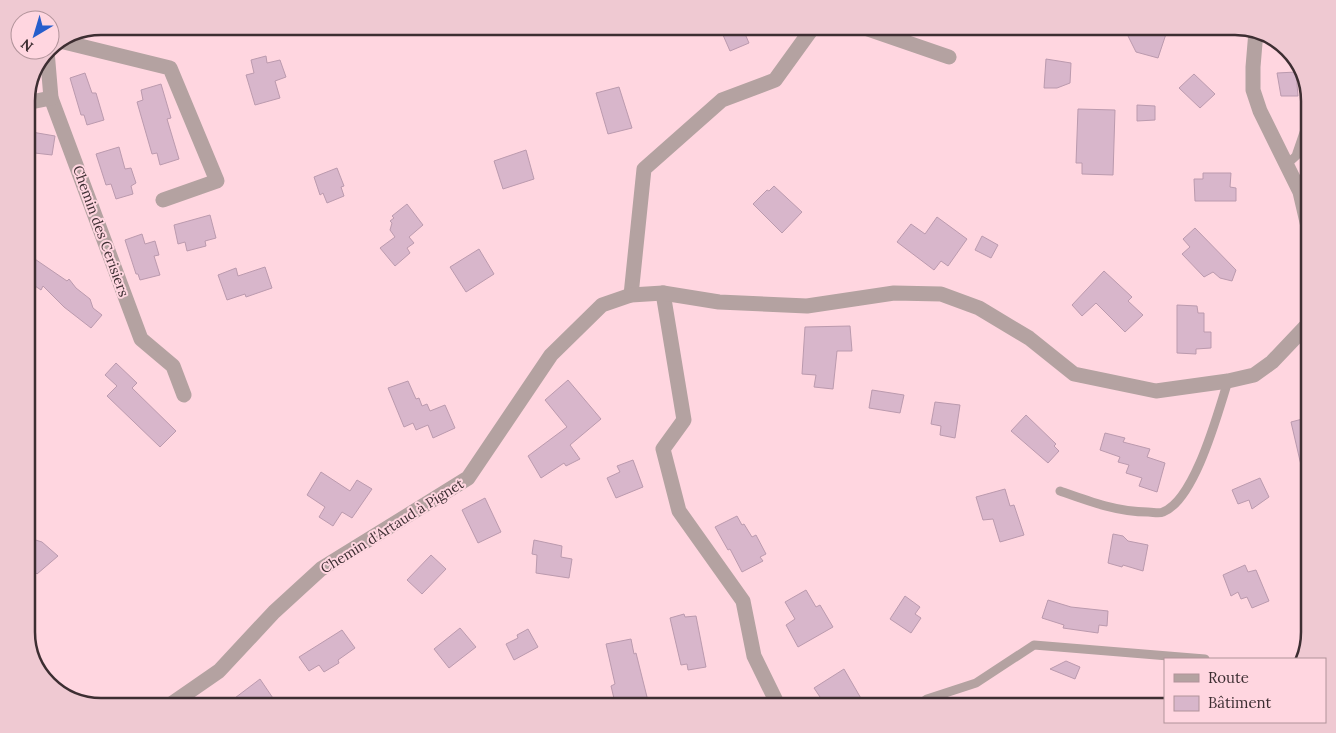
<svg xmlns="http://www.w3.org/2000/svg" width="1336" height="733" font-family="Lora,serif">
	<style>
		.building { fill: #d8b6cb; stroke: #bb9aae }
		.lines { fill: none; stroke-linecap: round; stroke-linejoin: round }
		.lane { stroke: #b4a2a1; stroke-width: 9 }
		.street { stroke: #b4a2a1; stroke-width: 15 }
		.labels { text-anchor: middle; stroke-width: 4; stroke-linejoin: round; paint-order: stroke }
		.street-label { font-size: 14px; fill: #3d2e32; stroke: #ffd6e0 }
		.rim { fill: none; stroke: #3d2e32; stroke-width: 2.5 }
	</style>
	<rect width="100%" height="100%" fill="#ffd6e0"/>
	<g class="building">
		<path d="M1123,26h32l2,5 9,3 -8,24 -22,-6z"/>
		<path d="M742,27l7,16 -19,8 -7,-16z"/>
		<path d="M266,56l1,7 13,-3 6,17 -11,4 5,17 -25,7 -9,-30 8,-2 -3,-13z"/>
		<path d="M1046,59l25,4 -1,20 -13,5h-13z"/>
		<path d="M1296,72l2,24h-17l-4,-23z"/>
		<path d="M85,73l7,20h4l8,27 -17,5 -3,-10h-3l-11,-37z"/>
		<path d="M1194,74l21,20 -15,14 -21,-20z"/>
		<path d="M161,84l10,34 -4,1 12,40 -19,6 -3,-12 -5,1 -15,-52 6,-2 -2,-10z"/>
		<path d="M619,87l13,41 -24,6 -12,-41z"/>
		<path d="M1137,105l18,1v14l-18,1z"/>
		<path d="M1078,109l37,1 -2,65 -31,-1v-11h-6z"/>
		<path d="M26,131l29,5 -3,19 -26,-3z"/>
		<path d="M119,147l6,22 6,-1 5,15 -5,3 2,8 -17,5 -5,-15 -5,1 -10,-31z"/>
		<path d="M526,150l8,29 -31,10 -9,-28z"/>
		<path d="M337,168l7,18 -3,1 3,9 -17,7 -4,-10 -3,2 -6,-18z"/>
		<path d="M1203,173h28l-1,14 6,1v13h-41l-1,-22h9z"/>
		<path d="M774,186l28,26 -20,21 -29,-29 14,-14 2,1z"/>
		<path d="M407,204l16,21 -14,12 5,6 -7,5 3,5 -15,13 -15,-18 15,-11 -5,-7 2,-7 -2,-2 4,-3 -2,-2z"/>
		<path d="M210,215l6,23 -11,3 1,5 -19,5 -2,-9 -7,2 -4,-19z"/>
		<path d="M937,217l30,22 -19,27 -7,-5 -7,9 -37,-28 14,-18 14,10z"/>
		<path d="M1195,228l41,42 -4,11 -12,-3 -7,-6 -9,5 -22,-23 8,-7 -7,-8z"/>
		<path d="M142,234l3,10 10,-3 4,14 -5,1 6,19 -20,5 -2,-6h-2l-11,-34z"/>
		<path d="M982,236l16,9 -7,13 -16,-8z"/>
		<path d="M479,249l15,25 -28,18 -16,-25z"/>
		<path d="M26,253l41,28 2,-2 7,9 14,11 3,9 9,7 -11,13 -27,-21 -21,-21 -2,4 -15,-10z"/>
		<path d="M265,267l7,21 -26,9 -1,-3 -18,6 -9,-25 18,-7 2,8z"/>
		<path d="M1104,271l28,26 -4,4 15,14 -18,17 -29,-29 -14,13 -10,-11z"/>
		<path d="M1177,305l20,1 1,7h6v19h7v16l-15,1v5l-19,-1z"/>
		<path d="M850,326l2,25h-15l-4,38 -19,-2 2,-12 -14,-1 3,-47z"/>
		<path d="M116,363l21,20 -5,5 44,43 -16,16 -53,-51 10,-10 -12,-11z"/>
		<path d="M568,380l33,39 -31,26 10,14 -14,7 -2,-3 -23,15 -13,-22 39,-29 -22,-27z"/>
		<path d="M408,381l8,18 3,-1 3,8 5,-2 3,7 15,-6 10,23 -22,10 -5,-13 -12,5 -3,-7 -9,4 -16,-39z"/>
		<path d="M872,390l32,5 -4,18 -31,-5z"/>
		<path d="M935,402l25,3 -5,33 -15,-3 1,-9 -10,-2z"/>
		<path d="M1026,415l30,29 -2,2 5,5 -11,12 -37,-32z"/>
		<path d="M1310,417v60l-6,1 -13,-56z"/>
		<path d="M1105,433l20,5 -2,4 27,7 -3,8 18,6 -8,29 -18,-6 3,-8 -16,-5 3,-8 -11,-3 2,-5 -20,-7z"/>
		<path d="M633,460l10,27 -27,11 -9,-20 13,-6 -3,-6z"/>
		<path d="M321,472l29,19 7,-11 15,9 -20,29 -10,-6 -9,14 -14,-9 6,-10 -18,-12z"/>
		<path d="M1260,478l9,19 -17,12 -3,-9 -11,4 -6,-14z"/>
		<path d="M1005,489l5,17 4,-1 10,30 -24,7 -7,-23 -10,1 -7,-23z"/>
		<path d="M485,498l16,34 -23,11 -16,-33z"/>
		<path d="M737,516l5,9 2,-1 8,13 4,-2 10,19 -6,3 3,4 -21,11 -12,-23 -2,1 -13,-23z"/>
		<path d="M1113,534l10,2 5,5 20,4 -5,26 -20,-6 -1,2 -14,-4z"/>
		<path d="M26,537l16,5 16,14 -21,18 -11,-11z"/>
		<path d="M534,540l28,6 -1,11 11,2 -3,19 -33,-5 1,-18 -5,-1z"/>
		<path d="M431,555l15,14 -24,25 -15,-14z"/>
		<path d="M1245,565l3,7 8,-2 13,31 -17,7 -5,-11 -6,2 -3,-7 -7,4 -8,-21z"/>
		<path d="M806,590l10,17 4,-2 13,22 -35,20 -12,-22 9,-6 -10,-17z"/>
		<path d="M905,596l15,11 -5,7 6,4 -10,15 -21,-14z"/>
		<path d="M1048,600l23,7 37,4 -1,15 -8,-1 -1,8 -35,-5 1,-3 -22,-7z"/>
		<path d="M684,614l1,3 11,-1 10,51 -18,3 -1,-6 -6,1 -11,-47z"/>
		<path d="M460,628l16,19 -27,21 -15,-19z"/>
		<path d="M528,629l10,18 -24,13 -8,-16 12,-6 -1,-3z"/>
		<path d="M342,630l13,18 -17,12 1,3 -15,9 -5,-7 -10,6 -10,-14z"/>
		<path d="M631,639l3,15 2,-1 12,48 -32,6 -5,-21 4,-2 -9,-40z"/>
		<path d="M1066,661l14,6 -5,12 -25,-10z"/>
		<path d="M844,669l22,38h-29l-3,-5 -8,4 -12,-18z"/>
		<path d="M260,679l19,28h-56z"/>
	</g>
	<g class="lines">
		<g class="lane">
			<path d="M1287,164l9,-8 14,-41"/>
			<path d="M1060,491c28,10 57,21 88,21 5,0 11,2 15,0 32,-12 55,-100 65,-131"/>
			<path d="M916,707l11,-8 49,-16 58,-38 171,14"/>
		</g>
		<g class="street">
			<path d="M859,26l90,31"/>
			<path d="M1256,31l-3,36v23l7,21 40,81 10,43"/>
			<path d="M64,42l106,26 47,113 -54,19"/>
			<path d="M47,51l4,47 90,241 32,27 11,29"/>
			<path d="M26,103l25,-5"/>
			<path d="M663,293l21,127 -21,29 16,62 64,90 11,55 25,51"/>
			<path d="M631,295l13,-126 78,-69 53,-20 39,-54"/>
			<path d="M167,707l52,-36 55,-59 47,-43 147,-91 83,-123 51,-50 29,-10 32,-2 56,9 88,4 87,-13 47,1 38,14 50,30 45,36 82,17 72,-10 26,-6 18,-13 38,-40"/>
		</g>
	</g>
	<g class="labels">
		<g class="street-label">
			<text transform="translate(101 231) rotate(70)" y="5">Chemin des Cerisiers</text>
			<text transform="translate(392 526) rotate(-32)" y="5">Chemin d'Artaud à Pignet</text>
		</g>
	</g>
	<path d="M0 0H1336V733H0ZM101 35H1235A66 66 0 0 1 1301 101V632A66 66 0 0 1 1235 698H101A66 66 0 0 1 35 632V101A66 66 0 0 1 101 35Z" fill="#efc9d2" fill-rule="evenodd"/>
	<path class="rim" d="M101 35H1235A66 66 0 0 1 1301 101V632A66 66 0 0 1 1235 698H101A66 66 0 0 1 35 632V101A66 66 0 0 1 101 35Z"/>
	<rect x="1164" y="658" width="162" height="65" fill="#ffd6e0" stroke="#b1939a"/>
	<rect x="1174" y="674" width="25" height="8" fill="#b4a2a1" stroke="#b1939a"/>
	<text x="1208" y="683" font-size="15" fill="#3d2e32">Route</text>
	<rect x="1174" y="696" width="25" height="15" fill="#d8b6cb" stroke="#b1939a"/>
	<text x="1208" y="708" font-size="15" fill="#3d2e32">Bâtiment</text>
	<g transform="translate(35 35) rotate(218)"><circle r="24" fill="#ffd6e0" stroke="#b1939a"/>
	<path d="M0-4L9 19L0 12L-9 19Z" fill="#275ecc"/>
	<text y="-8" font-size="14" font-weight="bold" text-anchor="middle" fill="#3d2e32">N</text>
	</g>
</svg>
